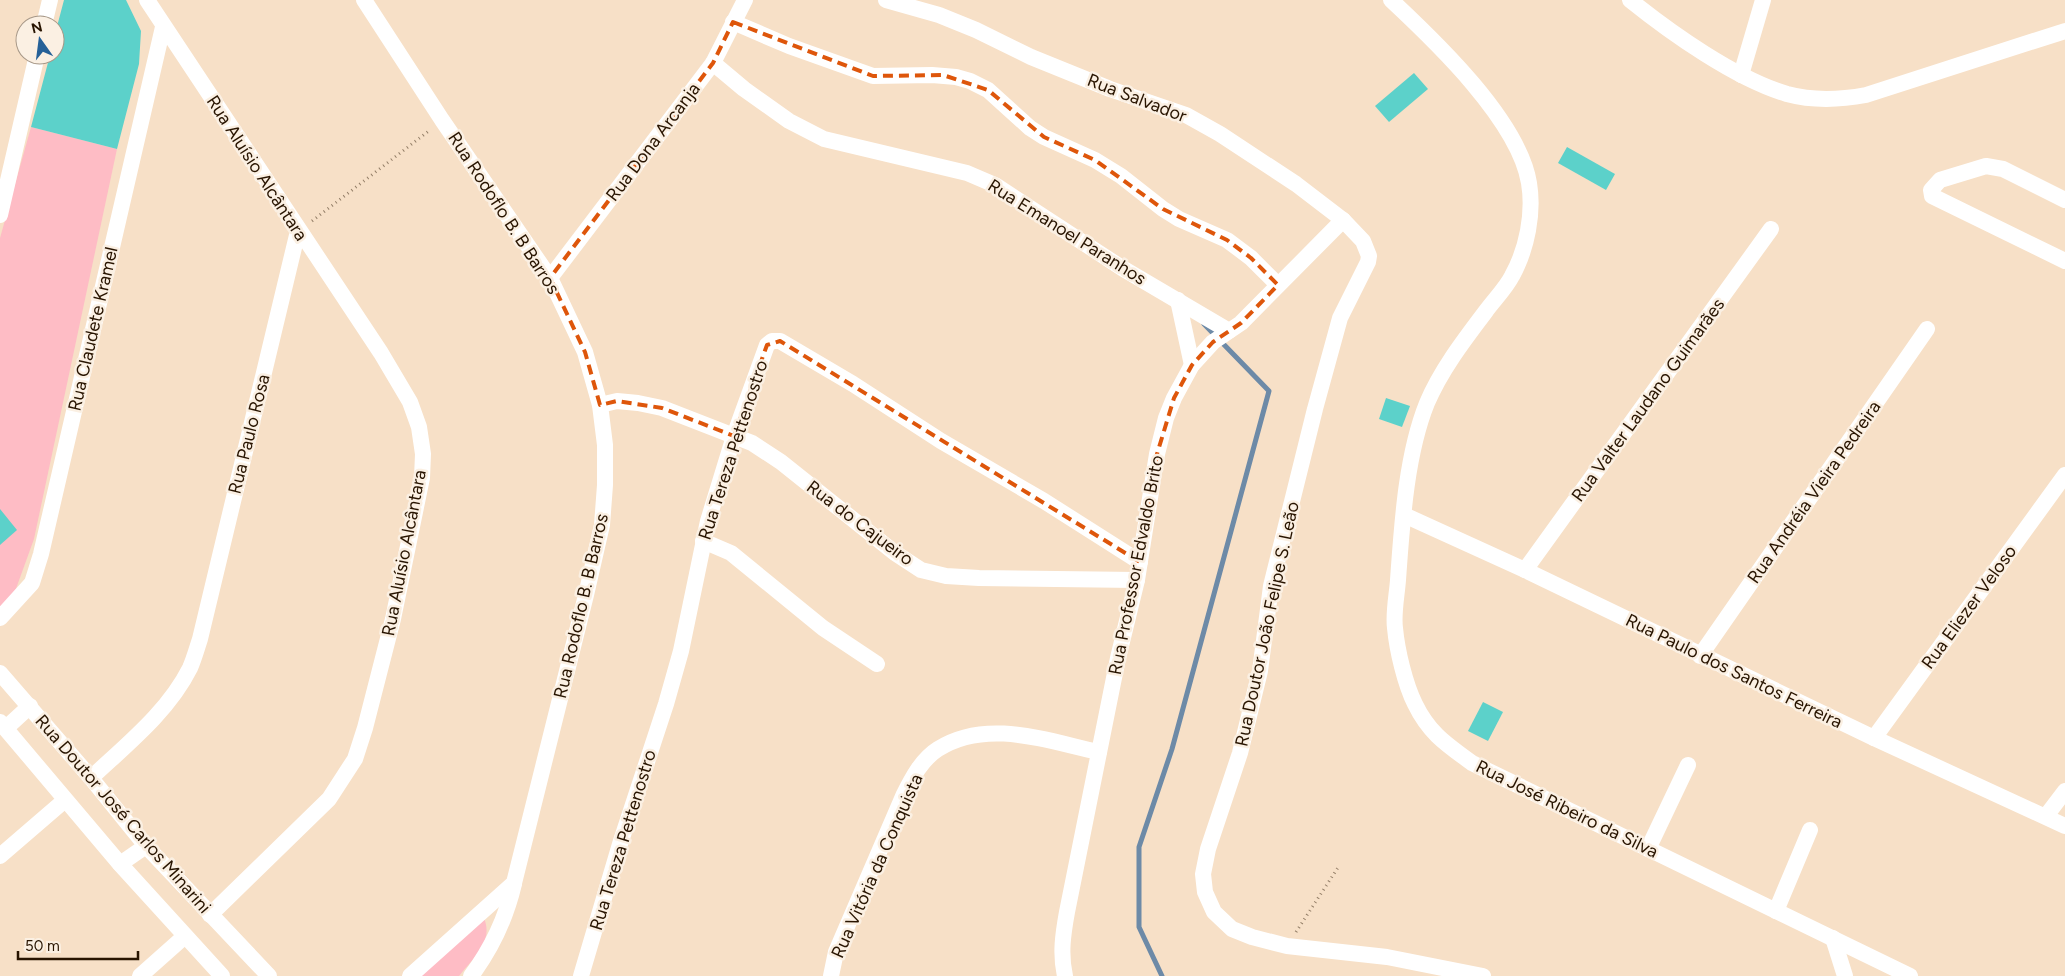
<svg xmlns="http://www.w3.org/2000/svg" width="2065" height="976" font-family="Figtree,sans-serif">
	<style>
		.green { fill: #febcc5 }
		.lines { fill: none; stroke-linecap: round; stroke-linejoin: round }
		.stream { stroke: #6d8aa7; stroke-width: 5 }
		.building { fill: #5cd1ca }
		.path { stroke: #937e67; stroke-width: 3; stroke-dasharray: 1 4; stroke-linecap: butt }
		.minor { stroke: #fff; stroke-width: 16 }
		.marked { fill: none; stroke: #de560b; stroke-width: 4; stroke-dasharray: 10 6; stroke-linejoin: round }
		.labels { text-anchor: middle; stroke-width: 5; stroke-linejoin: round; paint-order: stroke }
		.street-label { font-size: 18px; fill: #281400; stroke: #fbf0e3 }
	</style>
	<rect width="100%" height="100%" fill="#f7e0c7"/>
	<g class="green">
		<path d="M31,127l86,22 -83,390 -21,58 -13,18v-377z"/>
		<path d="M484,918c10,24 -11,40 -25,58h-41z"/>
	</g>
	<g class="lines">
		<path class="stream" d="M1162,976l-23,-49v-80l33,-98 97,-358 -65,-67"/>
	</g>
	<g class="building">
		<path d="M64,0h62l15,31 -2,33 -22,85 -86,-22 19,-72h5v-21z"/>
		<path d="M1414,73l14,16 -39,33 -14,-16z"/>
		<path d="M1567,147l48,27 -9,16 -48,-27z"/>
		<path d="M1386,398l24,8 -8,21 -23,-8z"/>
		<path d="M0,509l17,21 -17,15z"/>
		<path d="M1483,702l20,10 -15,29 -20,-10z"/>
	</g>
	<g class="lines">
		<g class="path">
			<path d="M312,221l118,-91"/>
			<path d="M1296,932l43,-66"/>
		</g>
		<g class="minor">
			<path d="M147,0l234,353 29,49 9,25 4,27 -1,24 -29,141 -28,109 -10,31 -26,40 -119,116"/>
			<path d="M364,0l78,120 108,158 35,74 15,53 5,40v40l-3,40 -16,70 -72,288 -104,93"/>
			<path d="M886,0l53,15 37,15 55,27 79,32 76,26 34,19 76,50 47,36 20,21 6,15 -1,6 -28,56 -25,91 -44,177 -11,85 -20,82 -32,96 -5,25 2,18 9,20 18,17 20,8 35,9 100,11 96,19"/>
			<path d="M1391,0c45,42 128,121 138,183 5,30 -2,66 -17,93 -6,12 -18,24 -26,35 -22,29 -45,59 -59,92 -21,52 -25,121 -29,177 -1,15 -5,33 -3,48 2,22 10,56 20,76 14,29 31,40 57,59l438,213"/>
			<path d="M1630,0c41,33 106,79 157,94 26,7 52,6 79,1l199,-64"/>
			<path d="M733,22l56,24 84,30 59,-1 24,2 14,4 18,9 42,38 14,9 51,23 26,16 42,33 16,10 48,21 24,18 27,27"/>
			<path d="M44,25l6,-25"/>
			<path d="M713,63l31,26 45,32 35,18 143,34 28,12 127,83 107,63"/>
			<path d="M1741,75l22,-75"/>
			<path d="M2065,200l-62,-31 -17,-3 -46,14 -9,10 1,6 133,65"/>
			<path d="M0,215l37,-160"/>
			<path d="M550,278l163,-215 32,-63"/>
			<path d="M1178,300l14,65"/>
			<path d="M600,405l17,-4 21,2 24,5 90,35 29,19 114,91 26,17 25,6 33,2 158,2"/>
			<path d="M1404,515l121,55 349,168 191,88"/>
			<path d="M703,541l28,12 92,75 54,36"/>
			<path d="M1525,570l246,-341"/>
			<path d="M0,618l32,-35 9,-29 122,-527"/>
			<path d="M1700,656l227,-327"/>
			<path d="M0,673l91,105 55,68 123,130"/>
			<path d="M0,722l120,142 102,112"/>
			<path d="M6,728l24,-22"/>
			<path d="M1874,738l191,-263"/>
			<path d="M91,778c35,-33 77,-66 99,-110 4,-9 7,-20 10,-29l98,-408"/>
			<path d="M2046,816l19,-25"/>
			<path d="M1648,849l40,-84"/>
			<path d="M0,856l65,-56"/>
			<path d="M120,864l26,-18"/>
			<path d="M1776,911l34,-81"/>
			<path d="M1833,938l12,38"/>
			<path d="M140,976l45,-40"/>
			<path d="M471,976c21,-28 35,-58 43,-92"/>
			<path d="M581,976l39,-132 46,-140 15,-53 27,-130 26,-85 33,-91 5,-4h8l73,43 88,57 103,60 96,61"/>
			<path d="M831,976l5,-24 68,-158c8,-16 18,-35 34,-45 49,-31 109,-8 161,3"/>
			<path d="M1065,976c-5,-22 -2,-42 2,-64l51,-254 19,-78 20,-126 9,-36 8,-20 18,-33 21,-23 28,-19 102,-103"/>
		</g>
	</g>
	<path class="marked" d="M733,22l140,54 70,-1 45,15 56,47 51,23 68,49 64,31 24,18 27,27 -37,38 -28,19 -21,23 -18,33 -17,56 -17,108 -360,-221 -13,4 -33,91 -72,-28 -45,-7 -17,4 -15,-53 -35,-74 163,-215z"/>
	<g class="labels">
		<g class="street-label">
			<text transform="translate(1137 98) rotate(21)" y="6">Rua Salvador</text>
			<text transform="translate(653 142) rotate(-53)" y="6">Rua Dona Arcanja</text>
			<text transform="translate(257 168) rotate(57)" y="6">Rua Aluísio Alcântara</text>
			<text transform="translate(504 213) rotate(57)" y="6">Rua Rodoflo B. B Barros</text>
			<text transform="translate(1067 232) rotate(32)" y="6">Rua Emanoel Paranhos</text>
			<text transform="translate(93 329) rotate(-77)" y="6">Rua Claudete Kramel</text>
			<text transform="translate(1648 400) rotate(-54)" y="6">Rua Valter Laudano Guimarães</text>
			<text transform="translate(249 434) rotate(-76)" y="6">Rua Paulo Rosa</text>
			<text transform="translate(733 450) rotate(-72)" y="6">Rua Tereza Pettenostro</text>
			<text transform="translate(1814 492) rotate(-55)" y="6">Rua Andréia Vieira Pedreira</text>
			<text transform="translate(860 523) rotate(37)" y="6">Rua do Cajueiro</text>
			<text transform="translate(404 553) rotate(-79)" y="6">Rua Aluísio Alcântara</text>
			<text transform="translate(1136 565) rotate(-79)" y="6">Rua Professor Edvaldo Brito</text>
			<text transform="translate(581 606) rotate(-77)" y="6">Rua Rodoflo B. B Barros</text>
			<text transform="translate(1969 607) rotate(-54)" y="6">Rua Eliezer Veloso</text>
			<text transform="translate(1267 624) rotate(-78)" y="6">Rua Doutor João Felipe S. Leão</text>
			<text transform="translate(1734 671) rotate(26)" y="6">Rua Paulo dos Santos Ferreira</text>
			<text transform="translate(1567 809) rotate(26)" y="6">Rua José Ribeiro da Silva</text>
			<text transform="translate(123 814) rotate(49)" y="6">Rua Doutor José Carlos Minarini</text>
			<text transform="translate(623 840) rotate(-73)" y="6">Rua Tereza Pettenostro</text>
			<text transform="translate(877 866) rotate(-66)" y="6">Rua Vitória da Conquista</text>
		</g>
	</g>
	<g transform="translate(40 40) rotate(346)"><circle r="24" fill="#fbf0e3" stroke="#a79888"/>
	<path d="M0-4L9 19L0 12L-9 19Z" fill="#266198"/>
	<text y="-8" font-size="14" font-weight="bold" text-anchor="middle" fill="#281400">N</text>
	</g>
	<path d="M18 951v8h120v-8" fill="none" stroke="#281400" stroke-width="2.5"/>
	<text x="25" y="951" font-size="15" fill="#281400" stroke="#fbf0e3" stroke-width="4" paint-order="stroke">50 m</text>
</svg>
